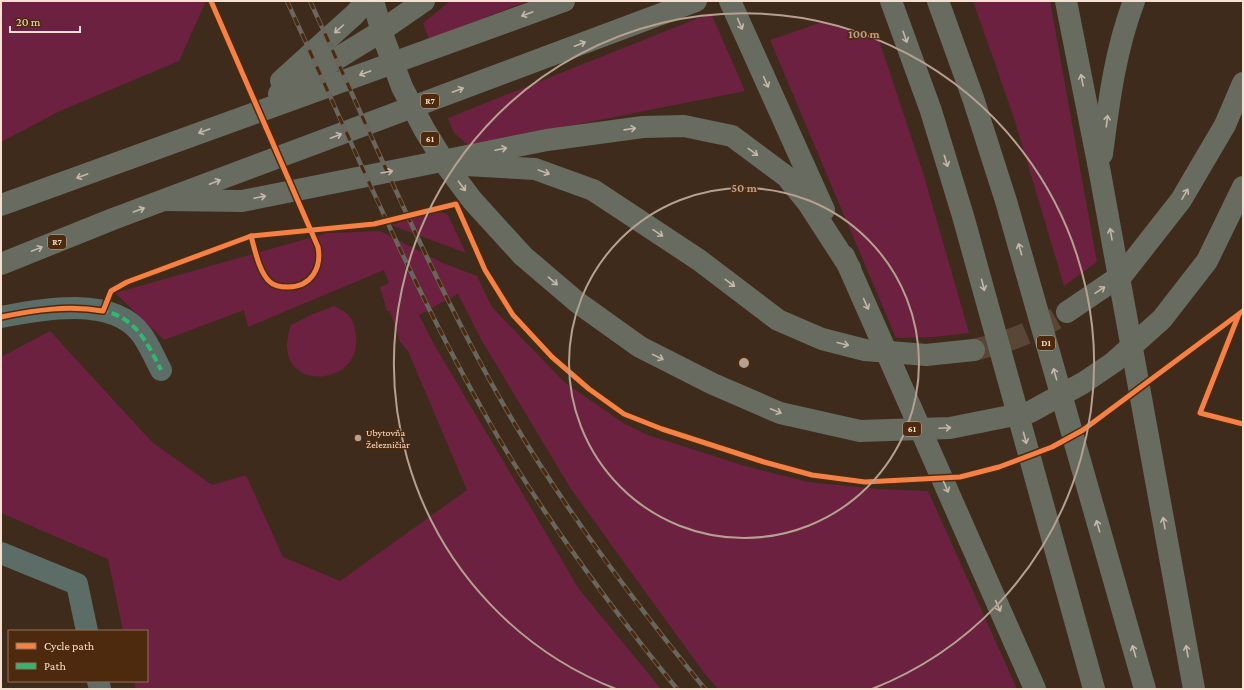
<svg xmlns="http://www.w3.org/2000/svg" width="1244" height="690" font-family="'Crimson Pro',serif">
	<style>
		.green { fill: #6b213f }
		.lines { fill: none; stroke-linecap: round; stroke-linejoin: round }
		.highway-tunnel { stroke: #5a4637; stroke-width: 22; stroke-dasharray: 22 11; stroke-linecap: butt }
		.street { stroke: #5b6d66; stroke-width: 22 }
		.highway { stroke: #676b60; stroke-width: 22 }
		.rail-casing { stroke: #69665d; stroke-width: 4.5 }
		.rail { stroke: #4d2a0d; stroke-width: 3; stroke-dasharray: 9; stroke-linecap: butt }
		.quiet { stroke: #33b770; stroke-width: 4; stroke-dasharray: 8 4; stroke-linecap: butt }
		.cycleway-casing { stroke: #4d2a0d; stroke-width: 8 }
		.cycleway { stroke: #f48246; stroke-width: 5 }
		.oneway { stroke: #c5b7a9 }
		.ring { fill: none; stroke: #b6a191; stroke-width: 2 }
		.poi-dot { fill: #b6a191; stroke: #4d2a0d; stroke-width: 1.5 }
		.labels { text-anchor: middle; stroke-width: 3; stroke-linejoin: round; paint-order: stroke }
		.shield { fill: #4d2a0d; stroke: #c4a996; stroke-width: 1 }
		.shield-label { font-size: 9px; font-weight: bold; fill: #f7e0d0 }
		.poi-label { font-size: 10px; fill: #f7e0d0; stroke: #4d2a0d; text-anchor: start }
		.centre { fill: #b6a191; stroke: #4d2a0d; stroke-width: 2 }
		.ring-label { font-size: 12px; text-anchor: middle; font-weight: bold; fill: #b6a191; stroke: #4d2a0d; stroke-width: 3; stroke-linejoin: round; paint-order: stroke }
	</style>
	<rect width="100%" height="100%" fill="#3e2b1c"/>
	<g class="green">
		<path d="M1,1h205l-27,60 -119,50 -59,31z"/>
		<path d="M450,1h78l-99,38 -6,-16z"/>
		<path d="M973,1h77l47,261 -33,24 -50,-168z"/>
		<path d="M711,13l34,78 -276,55 -15,-13 -6,-15z"/>
		<path d="M825,21l23,9 29,4 47,142 45,157 -35,4 -38,1 -126,-298z"/>
		<path d="M437,210l11,5 18,38 -75,-28z"/>
		<path d="M380,231l63,32 34,13 15,31 72,75 61,42 23,11 94,30 66,17 70,7 50,2 89,198h-299l-14,-16 -133,-184 -89,-148 -24,-47 -39,21 12,24 148,250 82,100h-525l-2,-8h13v-50h-24l-15,-72 -107,-46v-156l49,-26 102,111 60,43 34,-10 37,82 57,24 127,-91 -59,-139 -8,-9 -10,-31h-3l-7,-24 9,-4 -5,-13 -136,57 -4,-17 -80,30 -49,-47 212,-60z"/>
		<path d="M334,306c16,8 19,11 22,29 7,56 -90,58 -65,-10l22,-11z"/>
	</g>
	<g class="lines">
		<path class="highway-tunnel" d="M974,350c36,-9 61,-18 93,-38"/>
		<g class="street">
			<path d="M1,317c40,-8 113,-22 141,18 8,11 13,24 19,35"/>
			<path d="M1,553l76,31 10,47"/>
			<path d="M98,681l2,8"/>
		</g>
		<g class="highway">
			<path d="M373,1l11,38 18,48 22,42 22,36 26,35 51,56 54,46 63,45 73,37 67,29 80,18 90,-3 80,-16 53,-29 31,-21 48,-43 45,-58 36,-74"/>
			<path d="M730,1l94,209"/>
			<path d="M891,1l40,110 32,105 131,473"/>
			<path d="M938,1l35,97 33,103 139,488"/>
			<path d="M1066,1l34,172 94,516"/>
			<path d="M281,81l74,-67 11,-13"/>
			<path d="M279,94l93,-57 52,-36"/>
			<path d="M1102,154c7,-53 13,-103 32,-153"/>
			<path d="M465,165l70,4 58,21 106,70 79,60 44,19 43,11 61,5 48,-5"/>
			<path d="M165,200l77,1 305,-61 96,-13 41,-1 48,10 55,41 21,26 42,65"/>
			<path d="M1,205l563,-204"/>
			<path d="M844,256l191,433"/>
			<path d="M1,264l112,-45 583,-218"/>
			<path d="M1067,312l56,-38 58,-74 44,-75 18,-42"/>
		</g>
		<g class="rail-casing">
			<g id="rail">
				<path d="M287,1c65,142 126,288 204,424 54,94 118,180 186,264"/>
				<path d="M310,1c64,139 123,282 200,415 57,97 124,186 195,273"/>
			</g>
		</g>
		<use href="#rail" class="rail"/>
		<path class="quiet" d="M100,310c35,6 47,32 61,60"/>
		<g class="cycleway-casing">
			<g id="cycleway">
				<path d="M211,1l107,246c4,21 -7,40 -30,40 -6,0 -14,-1 -18,-5 -11,-10 -15,-32 -19,-46"/>
				<path d="M1239,314l-39,99 43,11"/>
				<path d="M1,317c34,-7 68,-12 102,-6l8,-20 16,-9 124,-46 123,-12 82,-20 29,66 28,45 39,42 37,32 35,25 38,15 102,33 48,13 53,7 95,-5 39,-10 53,-20 31,-17 160,-119"/>
			</g>
		</g>
		<use href="#cycleway" class="cycleway"/>
	</g>
	<defs><path id="oneway-shaft" d="M-6 0H5M1.5-3L5.5 0L1.5 3" fill="none" stroke-width="1.6" stroke-linecap="round" stroke-linejoin="round"/></defs>
	<g class="oneway">
		<use href="#oneway-shaft" transform="translate(527 14) rotate(160)"/>
		<use href="#oneway-shaft" transform="translate(740 24) rotate(66)"/>
		<use href="#oneway-shaft" transform="translate(339 29) rotate(138)"/>
		<use href="#oneway-shaft" transform="translate(905 37) rotate(71)"/>
		<use href="#oneway-shaft" transform="translate(580 44) rotate(-21)"/>
		<use href="#oneway-shaft" transform="translate(365 73) rotate(160)"/>
		<use href="#oneway-shaft" transform="translate(1082 80) rotate(-101)"/>
		<use href="#oneway-shaft" transform="translate(766 82) rotate(66)"/>
		<use href="#oneway-shaft" transform="translate(458 90) rotate(-21)"/>
		<use href="#oneway-shaft" transform="translate(1107 121) rotate(-83)"/>
		<use href="#oneway-shaft" transform="translate(630 129) rotate(-8)"/>
		<use href="#oneway-shaft" transform="translate(204 131) rotate(160)"/>
		<use href="#oneway-shaft" transform="translate(336 136) rotate(-21)"/>
		<use href="#oneway-shaft" transform="translate(501 149) rotate(-12)"/>
		<use href="#oneway-shaft" transform="translate(753 152) rotate(36)"/>
		<use href="#oneway-shaft" transform="translate(946 161) rotate(73)"/>
		<use href="#oneway-shaft" transform="translate(387 172) rotate(-10)"/>
		<use href="#oneway-shaft" transform="translate(544 172) rotate(20)"/>
		<use href="#oneway-shaft" transform="translate(82 176) rotate(160)"/>
		<use href="#oneway-shaft" transform="translate(215 182) rotate(-21)"/>
		<use href="#oneway-shaft" transform="translate(462 186) rotate(53)"/>
		<use href="#oneway-shaft" transform="translate(1185 194) rotate(-60)"/>
		<use href="#oneway-shaft" transform="translate(260 197) rotate(-12)"/>
		<use href="#oneway-shaft" transform="translate(139 210) rotate(-20)"/>
		<use href="#oneway-shaft" transform="translate(658 233) rotate(34)"/>
		<use href="#oneway-shaft" transform="translate(1111 234) rotate(-100)"/>
		<use href="#oneway-shaft" transform="translate(37 249) rotate(-22)"/>
		<use href="#oneway-shaft" transform="translate(1020 249) rotate(-106)"/>
		<use href="#oneway-shaft" transform="translate(553 281) rotate(41)"/>
		<use href="#oneway-shaft" transform="translate(730 283) rotate(37)"/>
		<use href="#oneway-shaft" transform="translate(983 285) rotate(75)"/>
		<use href="#oneway-shaft" transform="translate(1100 290) rotate(-34)"/>
		<use href="#oneway-shaft" transform="translate(866 304) rotate(66)"/>
		<use href="#oneway-shaft" transform="translate(843 344) rotate(14)"/>
		<use href="#oneway-shaft" transform="translate(658 357) rotate(26)"/>
		<use href="#oneway-shaft" transform="translate(1055 374) rotate(-106)"/>
		<use href="#oneway-shaft" transform="translate(776 411) rotate(22)"/>
		<use href="#oneway-shaft" transform="translate(945 428) rotate(-3)"/>
		<use href="#oneway-shaft" transform="translate(1025 438) rotate(75)"/>
		<use href="#oneway-shaft" transform="translate(946 487) rotate(66)"/>
		<use href="#oneway-shaft" transform="translate(1164 523) rotate(-100)"/>
		<use href="#oneway-shaft" transform="translate(1098 526) rotate(-106)"/>
		<use href="#oneway-shaft" transform="translate(998 606) rotate(66)"/>
		<use href="#oneway-shaft" transform="translate(1134 651) rotate(-106)"/>
		<use href="#oneway-shaft" transform="translate(1187 651) rotate(-100)"/>
	</g>
	<g class="ring">
		<circle cx="744" cy="363" r="175"/>
		<path d="M616 689A350 350 0 1 1 872 689"/>
	</g>
	<circle class="poi-dot" cx="358" cy="438" r="4"/>
	<g class="labels">
		<g class="shield">
			<rect x="421" y="94" width="18" height="14" rx="3"/>
			<rect x="421" y="132" width="18" height="14" rx="3"/>
			<rect x="48" y="235" width="18" height="14" rx="3"/>
			<rect x="1037" y="336" width="18" height="14" rx="3"/>
			<rect x="903" y="422" width="18" height="14" rx="3"/>
		</g>
		<g class="shield-label">
			<text x="430" y="104">R7</text>
			<text x="430" y="142">61</text>
			<text x="57" y="245">R7</text>
			<text x="1046" y="346">D1</text>
			<text x="912" y="432">61</text>
		</g>
		<g class="poi-label">
			<text x="366" y="436">Ubytovňa<tspan x="366" dy="12">Železničiar</tspan></text>
		</g>
	</g>
	<circle cx="744" cy="363" r="6" class="centre"/>
	<g class="ring-label">
		<text x="864" y="38">100 m</text>
		<text x="744" y="192">50 m</text>
	</g>
	<rect width="1244" height="690" fill="none" stroke="#f7e0d0" stroke-width="4"/>
	<rect x="8" y="630" width="140" height="52" fill="#4d2a0d" stroke="#91735b"/>
	<rect x="16" y="643" width="20" height="6" fill="#f48246" stroke="#91735b"/>
	<text x="44" y="650" font-size="12" fill="#f7e0d0">Cycle path</text>
	<rect x="16" y="663" width="20" height="6" fill="#33b770" stroke="#91735b"/>
	<text x="44" y="670" font-size="12" fill="#f7e0d0">Path</text>
	<path d="M10 26v6h70v-6" fill="none" stroke="#f7e0d0" stroke-width="2"/>
	<text x="16" y="26" font-size="12" fill="#f7e0d0" stroke="#4d2a0d" stroke-width="3" paint-order="stroke">20 m</text>
</svg>
